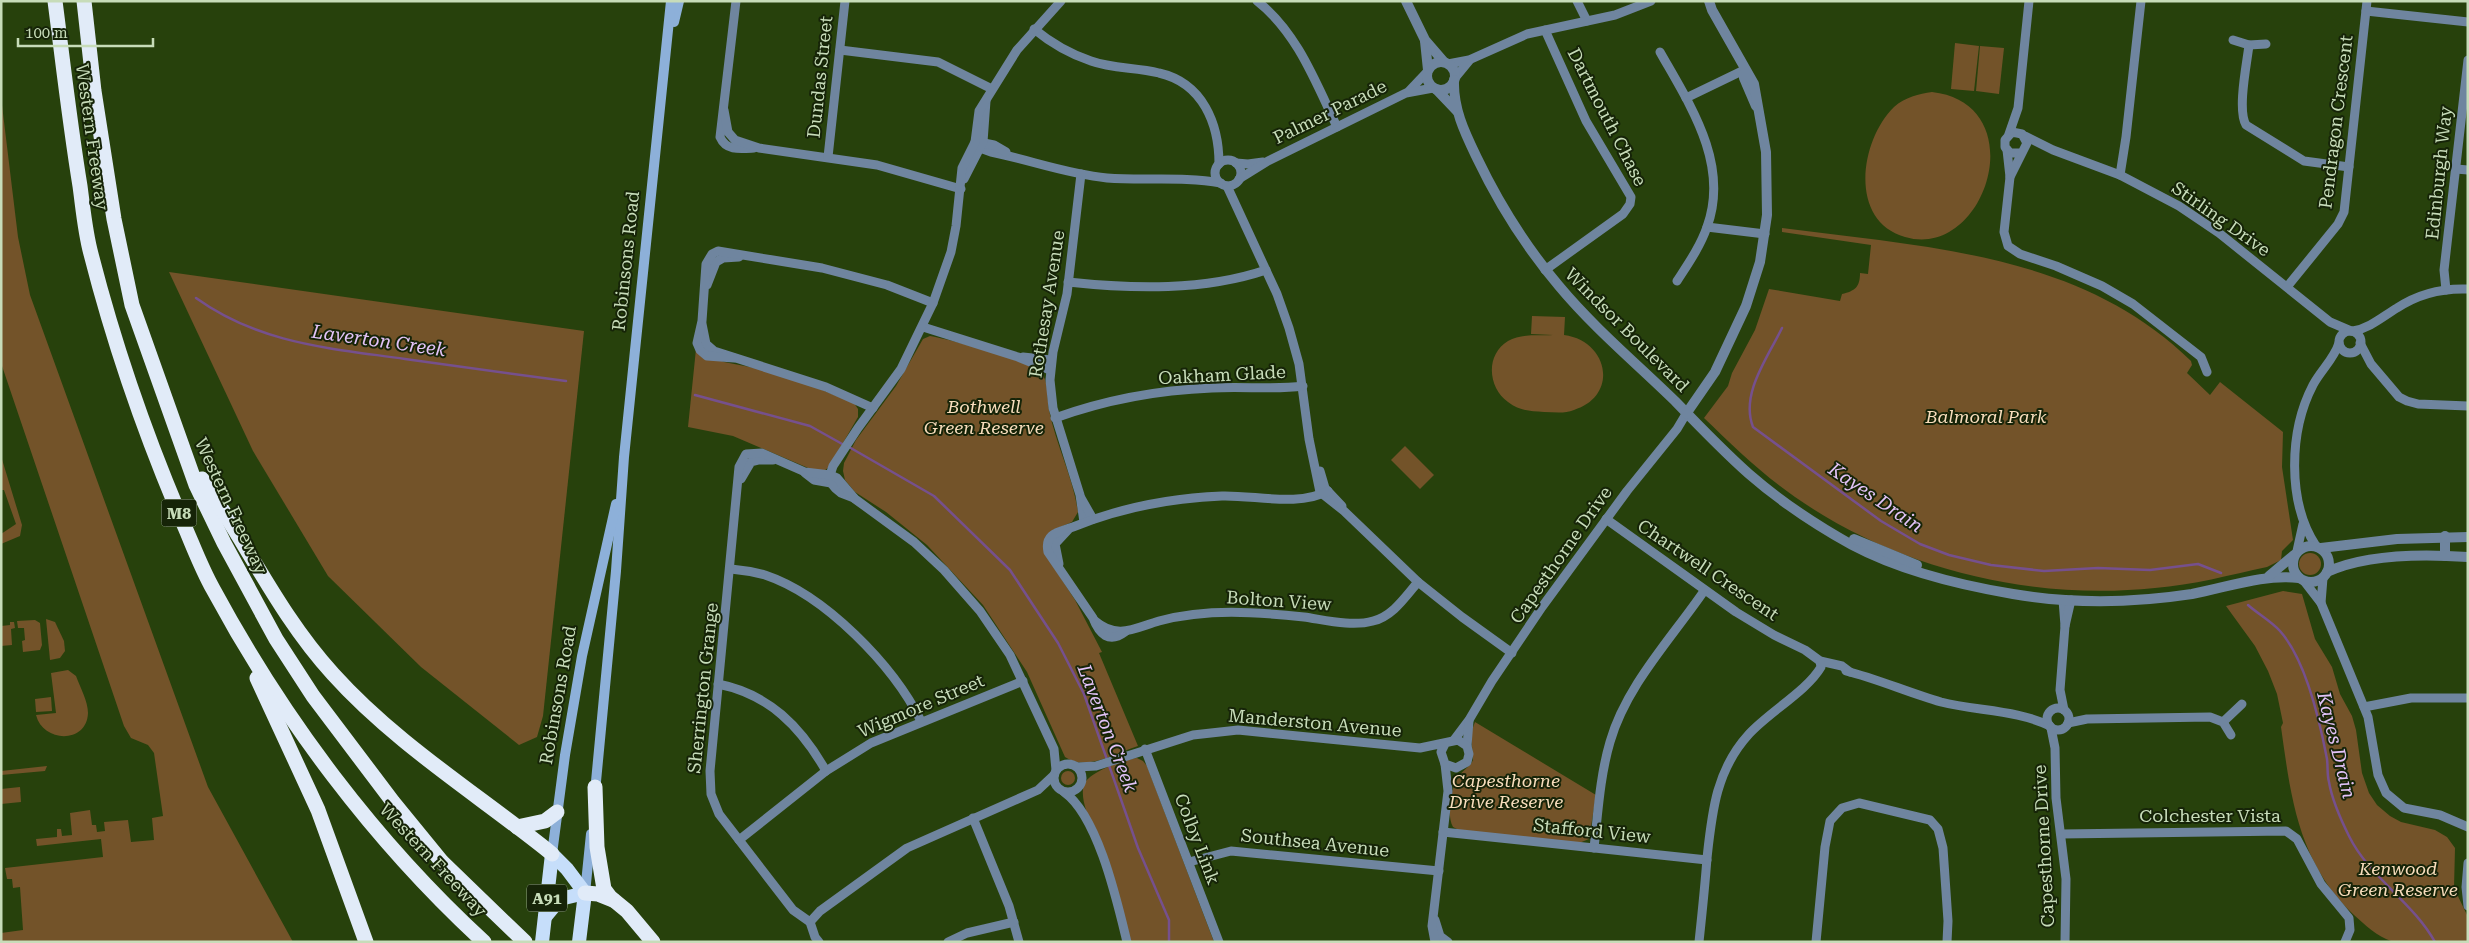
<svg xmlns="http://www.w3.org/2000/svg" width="2469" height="943" font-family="'Roboto Serif',serif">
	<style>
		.green { fill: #735329 }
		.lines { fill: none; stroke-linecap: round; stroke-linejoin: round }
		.stream { stroke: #76508d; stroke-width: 2.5 }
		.minor { stroke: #6f859f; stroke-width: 9 }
		.tertiary { stroke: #6f859f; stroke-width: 10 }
		.secondary { stroke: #8db0d9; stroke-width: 10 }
		.trunk { stroke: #c6defa; stroke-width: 14 }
		.motorway { stroke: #e1ebf8; stroke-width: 15 }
		.labels { text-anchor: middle; stroke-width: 4; stroke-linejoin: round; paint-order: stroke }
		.shield { fill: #162408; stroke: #92a584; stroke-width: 1 }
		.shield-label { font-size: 16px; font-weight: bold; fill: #c7dcb9 }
		.street-label { font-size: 18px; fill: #c7dcb9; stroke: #162408 }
		.park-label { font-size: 18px; font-style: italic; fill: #f8ddbc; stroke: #162408 }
		.water-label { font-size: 19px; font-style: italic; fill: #e3c3f8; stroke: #162408 }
	</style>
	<rect width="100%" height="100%" fill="#27410c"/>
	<g class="green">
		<path d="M1955,43l24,3 -5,45 -23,-2z"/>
		<path d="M1980,46l24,2 -5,46 -23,-3z"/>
		<path d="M1932,92c103,12 54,169 -27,145 -57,-16 -45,-97 -11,-130 11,-10 25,-13 38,-15z"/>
		<path d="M1,97l17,140 12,58 178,492 85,155h-292v-9l22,-3 -3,-43 -7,1 -1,-9h-5l-2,-11 98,-11 -2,-18 -64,7 -1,-7 21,-2v-8h4l1,7 10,-1 -2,-22 20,-3 2,15h4l1,7 8,-1 -1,-9 24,-2 3,22 23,-2 -2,-22 11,-2 -9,-63 -6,-8 -17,-7 -7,-12 -123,-363z"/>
		<path d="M1782,228c143,19 299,25 409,133l1,4 -5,8 23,22 10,-13 63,50 -1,35 11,73 -11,11 -1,9 -14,7c-37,8 -74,18 -112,21 -124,13 -257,-19 -360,-91 -33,-23 -62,-51 -91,-79l24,-32 4,-13 23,-43 14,-41 71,12 2,-7c13,-3 18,-7 18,-21l8,1 3,-29 -89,-13z"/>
		<path d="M169,272l415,59 -41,385 -6,21 -18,8 -98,-78 -93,-91 -75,-125z"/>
		<path d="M1532,316l33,1 -1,18c45,6 55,61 10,75 -10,4 -20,2 -30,2 -15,-1 -24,-1 -36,-10 -20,-14 -23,-47 0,-61 13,-8 32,-5 45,-6l-22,-1z"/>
		<path d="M930,336c19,3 99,25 111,37 8,8 6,26 8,37 7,35 24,67 29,102l-6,10 -19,8 -9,10v12l31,48 27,52 -3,1 39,93c-23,7 -52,26 -73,11l-38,-85 -44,-67 -56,-60 -41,-33 -31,-20 -10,-12 -2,-9 1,-8 12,-23 40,-54 27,-47z"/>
		<path d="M696,349l28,13 36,7 50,16 44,18 4,6v8l-29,50 -5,4 -11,-1 -80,-34 -45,-9z"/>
		<path d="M1405,446l29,29 -14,14 -29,-29z"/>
		<path d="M1,456l21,69 -2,11 -19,8v-10l15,-10 -12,-34h-3z"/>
		<circle cx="2310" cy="564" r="11"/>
		<path d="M2283,591l19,3 13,45 17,28 8,27 12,22 4,14 6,43 7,20 8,12 13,11 11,6 34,8 12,7 8,11 -1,40 14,29v25c-15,0 -66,1 -77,-1 -13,-4 -27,-17 -37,-26 -56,-53 -63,-117 -73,-188l2,-4 -6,-29 -9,-23 -13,-25 -29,-40z"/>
		<path d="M46,619l9,3 9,19 1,10 -5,7 -10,2z"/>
		<path d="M35,620l5,3 2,22 -2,5 -17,2 -1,-11 3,-1 -1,-12h-6l-1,-7z"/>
		<path d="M10,622h4l1,6 -4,1 1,16 -11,1v-20l9,-1z"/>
		<path d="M68,670l8,6c4,11 12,25 12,37 -1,31 -45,30 -52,2l20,-2 -5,-40z"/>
		<path d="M51,697l1,14 -16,1 -1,-13z"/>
		<path d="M1475,722l121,73 -7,44 -10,4 -120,-13 -6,-3c-7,-12 -2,-42 7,-52 4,-6 10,-8 13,-15l-2,-27z"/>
		<path d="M1137,758l6,3 4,5 67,176h-83c-7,-25 -13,-50 -21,-74 -7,-20 -33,-64 -26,-83 4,-13 39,-25 53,-27z"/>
		<path d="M47,766l-2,5 -44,4v-4z"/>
		<circle cx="1068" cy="778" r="7"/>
		<path d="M20,787l1,15 -20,2v-15z"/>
	</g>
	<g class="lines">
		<g class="stream">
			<path d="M196,298c64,46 133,50 209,61 53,7 107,15 161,22"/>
			<path d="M1782,328c-14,29 -42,66 -29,99l128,94 39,23 29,11 42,10 53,6 54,-3 52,2 48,-6 23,9"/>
			<path d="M695,395l115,31 34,19"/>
			<path d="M849,447l85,49 76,74 48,73 26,51 54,154 31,72v22"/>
			<path d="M2248,605c10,9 23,16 32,26 26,29 40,91 47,128 1,8 0,16 2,23 3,18 12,38 20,54 20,41 64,66 86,106"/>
		</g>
		<g class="minor">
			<path d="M736,1l-16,136c6,14 20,12 34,11"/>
			<path d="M1257,1c40,31 59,82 80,126"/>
			<path d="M1577,1l10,20"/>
			<path d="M2366,11l102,11"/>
			<path d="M1034,29c17,14 36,25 57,32 22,8 45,6 68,12 44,10 60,51 60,91"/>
			<path d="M1545,30l41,91 45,76 -1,7 -7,10 -78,56"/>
			<path d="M2233,40l16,5 17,-1"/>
			<path d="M2249,45c-2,18 -12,65 -3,80l58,36 45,6"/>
			<path d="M840,50l98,12 54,27"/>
			<path d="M1660,52c30,53 70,112 47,175 -7,20 -19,37 -30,54"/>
			<path d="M1448,64l21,-4 58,-26 88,-19 36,-14"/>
			<path d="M1455,78l14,-17"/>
			<path d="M1409,91l18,-19"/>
			<path d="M1686,98l58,-28"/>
			<path d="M724,110l4,22 7,8 24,8 118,17 84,24"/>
			<path d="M2009,134l9,-26 11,-107"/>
			<path d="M2025,136l28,14 67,25 59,31 40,27 111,89 21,9"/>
			<path d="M975,142l5,6 11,4c39,8 76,22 116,26 38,3 76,-2 114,5"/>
			<path d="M979,142l15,3 12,7"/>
			<path d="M2007,150l3,27"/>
			<path d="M2020,153h-10l-5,-6v-7l7,-8 10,2 5,9 -17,34 -6,55 4,14 12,8 36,12 46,20 31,18 68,53 6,15"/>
			<path d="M828,157l17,-156"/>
			<circle cx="1228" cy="173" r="13"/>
			<path d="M1236,163l12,1 15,-2"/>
			<path d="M2456,169l12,1"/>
			<path d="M1081,174l-14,120 -14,58 -3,28 3,28 27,87 4,27"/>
			<path d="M2120,175l6,-38 15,-136"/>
			<path d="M964,179l19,-37 3,-41"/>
			<path d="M1239,179l29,-18 138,-68 27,-5"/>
			<path d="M1227,186l50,108 12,34 10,36 10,75 11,53 24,19 74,71 44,35 50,36"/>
			<path d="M1707,227l58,7"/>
			<path d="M1068,282c65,7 136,9 198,-12"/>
			<path d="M707,285l9,-23 7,-4 16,-1"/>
			<path d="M2287,287l51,-63 6,-12 23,-211"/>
			<path d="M2446,290l-2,-20 24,-210"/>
			<path d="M702,324l4,20 8,7 112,36 47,21"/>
			<path d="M923,327l95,30 32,13"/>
			<path d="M2353,331c17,-3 29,-14 44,-23 21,-14 46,-20 71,-19"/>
			<circle cx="2350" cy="342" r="11"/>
			<path d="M2360,343l11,21 28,33 8,4 11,3 50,2"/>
			<path d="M1023,357l28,3"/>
			<path d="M734,358l-27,-2 -7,-6 -3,-7 5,-22 4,-57 6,-10 6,-3 104,17 65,17 46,18"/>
			<path d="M1055,418c50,-18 104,-28 157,-30 31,-2 61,2 91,-2"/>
			<path d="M1320,471l5,17 17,18"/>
			<path d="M805,473l9,7 17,3 4,-3"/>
			<path d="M741,479l10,-17 8,-2h14"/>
			<path d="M854,498l-13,-5 -6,-5 -4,-5 -1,-8 3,-9 25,-38 43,-59 32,-66 18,-51 5,-26 6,-58 13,-26 4,-31 38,-61 44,-49"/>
			<path d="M1081,498l12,21"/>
			<path d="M1606,519l130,93 38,23 31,15 15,11 22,5 8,6"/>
			<path d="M2316,546c-29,-44 -27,-115 -3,-161 8,-15 21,-26 26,-42"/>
			<path d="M2297,551l6,-27"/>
			<path d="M1059,564l-4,-20 13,-14"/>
			<path d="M731,569c11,1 23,3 34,6 60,20 128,90 156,146"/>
			<path d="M2304,581l17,22 47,114 10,58 8,18 18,15 36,7 28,12"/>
			<path d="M2063,600l2,26 -5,64 4,20"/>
			<path d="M2321,603l2,-25"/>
			<path d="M1095,621c22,19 40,7 64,0 48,-13 97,-9 145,-4 21,3 48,10 69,4 20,-5 32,-24 45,-39"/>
			<path d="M2065,626l6,-26"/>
			<path d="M1125,632c-16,12 -26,2 -32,-14l-45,-66c-4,-19 11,-20 25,-25 47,-19 98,-29 149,-31 33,-1 76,11 106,-5"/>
			<path d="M1846,671c32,8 63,22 95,31 35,9 77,8 109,24"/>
			<path d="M718,684c51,10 83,43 108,87"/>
			<path d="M2364,707l47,-9h57"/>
			<circle cx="2058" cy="719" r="11"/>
			<path d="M2223,722l19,-18"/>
			<path d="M2068,723l19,-4 123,-2 13,5 8,13"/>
			<path d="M2051,728l4,20 1,50 10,81 -1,63"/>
			<path d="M1454,740l15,-20 23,-39 50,-74 85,-116 50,-62 9,-15"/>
			<path d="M1467,746l2,-25"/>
			<path d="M1145,749l74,193"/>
			<circle cx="1068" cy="778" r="14"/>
			<path d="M1077,767l19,-1 97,-31 45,-5 182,18 38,-8 9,6 2,8 -2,8 -11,6 -11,-4 -4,-12 4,-8"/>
			<path d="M1064,792c34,24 53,109 63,150"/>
			<path d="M973,818l36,88 10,36"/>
			<path d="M1443,832l264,28"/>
			<path d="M2061,834l225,-3 11,8 24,45 28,34 1,12 -5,12"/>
			<path d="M739,840l87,-69 45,-28 152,-62"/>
			<path d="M1594,848c4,-36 6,-72 16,-106 16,-56 61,-103 94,-151"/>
			<path d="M1189,862l42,-11 208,20"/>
			<path d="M2468,863l-2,24 2,19"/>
			<path d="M1435,920l5,16 8,6"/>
			<path d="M810,922l10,-11 87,-63 131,-58 16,-15"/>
			<path d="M819,942l-4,-5 -5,-15 -17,-12 -74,-96 -8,-20 -1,-23 29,-304 7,-13 16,-1 43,19 25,3 7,3 18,21 59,43 30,28 36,41 30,44 44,94 2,21"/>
			<path d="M948,942l19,-9 47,-11"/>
			<path d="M1435,942l-3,-16 16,-135 -3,-27"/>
			<path d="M1699,942c3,-28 6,-56 8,-84 5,-46 9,-88 42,-124 20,-22 58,-43 72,-67l-1,-6"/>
			<path d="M1816,942l9,-95 5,-26 12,-13 17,-5 71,17 8,9 5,19 5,73 -1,21"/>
		</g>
		<g class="tertiary">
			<path d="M1406,1l19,39 19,22"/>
			<path d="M1425,41l3,29"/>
			<circle cx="1441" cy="76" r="14"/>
			<path d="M1744,70v8l12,28"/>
			<path d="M1454,80c-1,29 11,53 23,78 22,46 49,89 82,128 35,42 77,77 116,115 24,25 48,50 74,73 31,27 67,51 103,71 49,26 107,40 161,49 59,10 120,9 179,0 37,-7 70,-20 107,-16"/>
			<path d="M1436,89l21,22"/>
			<path d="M1686,414l29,-42 31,-66 14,-44 7,-47 -1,-63 -12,-68 -42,-74 -3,-9"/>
			<path d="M2445,536v20"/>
			<path d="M1854,539l63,26"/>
			<circle cx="2311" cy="564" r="18"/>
			<path d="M2321,548l76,-9 71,-2"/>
			<path d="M2327,572c39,-18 98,-18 141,-15"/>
			<path d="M2269,576l25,-21"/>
		</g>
		<g class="secondary">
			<path d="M674,22l5,-21"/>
			<path d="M595,792l21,-221 8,-114 47,-456"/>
			<path d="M552,854l13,-99 17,-99 34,-152"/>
			<path d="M585,893l6,-59"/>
		</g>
		<g class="trunk">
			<path d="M552,854l15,15 18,24"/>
			<path d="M545,917l15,-18 25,-6"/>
			<path d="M542,942l10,-88"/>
			<path d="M579,942l6,-49"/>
		</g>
		<g class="motorway">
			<path d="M55,1c8,62 15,124 25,185 3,22 5,46 11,68 23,90 53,177 89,262 11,24 20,50 33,73 70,130 162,253 271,353"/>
			<path d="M84,1l10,90 20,128 18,86 64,180 28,58 52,96 37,57 80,106 49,60 83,80"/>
			<path d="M202,479c45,64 77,136 131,195 63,70 146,121 219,180"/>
			<path d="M257,678l61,132 48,132"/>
			<path d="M595,787l2,60 7,42 6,8 17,14 26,31"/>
			<path d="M517,827l28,-6 12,-9"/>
			<path d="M585,893l13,1 15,6"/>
		</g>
	</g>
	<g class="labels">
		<g class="shield">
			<rect x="161.5" y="499.5" width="35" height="27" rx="4"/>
			<rect x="527" y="884.5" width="40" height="27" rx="4"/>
		</g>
		<g class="shield-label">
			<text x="179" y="519">M8</text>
			<text x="547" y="904">A91</text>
		</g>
		<g class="street-label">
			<text transform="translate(820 77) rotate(-84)" y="6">Dundas Street</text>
			<text transform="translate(1330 112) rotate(-26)" y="6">Palmer Parade</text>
			<text transform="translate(1607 117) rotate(63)" y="6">Dartmouth Chase</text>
			<text transform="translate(2336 122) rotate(-83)" y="6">Pendragon Crescent</text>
			<text transform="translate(92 137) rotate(82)" y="6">Western Freeway</text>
			<text transform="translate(2439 173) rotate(-84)" y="6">Edinburgh Way</text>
			<text transform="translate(2221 219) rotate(35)" y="6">Stirling Drive</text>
			<text transform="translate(626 261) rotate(-84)" y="6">Robinsons Road</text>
			<text transform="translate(1047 304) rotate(-81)" y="6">Rothesay Avenue</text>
			<text transform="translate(1627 330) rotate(45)" y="6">Windsor Boulevard</text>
			<text transform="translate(1222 375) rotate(-3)" y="6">Oakham Glade</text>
			<text transform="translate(231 506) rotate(65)" y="6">Western Freeway</text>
			<text transform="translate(1561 555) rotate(-55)" y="6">Capesthorne Drive</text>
			<text transform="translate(1708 570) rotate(34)" y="6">Chartwell Crescent</text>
			<text transform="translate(1279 601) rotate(4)" y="6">Bolton View</text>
			<text transform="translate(703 688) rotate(-84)" y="6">Sherrington Grange</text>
			<text transform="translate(558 695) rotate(-80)" y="6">Robinsons Road</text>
			<text transform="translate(921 706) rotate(-23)" y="6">Wigmore Street</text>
			<text transform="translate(1315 723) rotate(5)" y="6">Manderston Avenue</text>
			<text x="2210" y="822">Colchester Vista</text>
			<text transform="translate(1592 831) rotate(6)" y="6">Stafford View</text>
			<text transform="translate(1197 839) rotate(69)" y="6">Colby Link</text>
			<text transform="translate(1315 843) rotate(6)" y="6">Southsea Avenue</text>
			<text transform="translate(2044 846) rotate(-93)" y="6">Capesthorne Drive</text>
			<text transform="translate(433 860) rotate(47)" y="6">Western Freeway</text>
		</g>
		<g class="park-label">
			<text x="984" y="413">Bothwell<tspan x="984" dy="21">Green Reserve</tspan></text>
			<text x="1986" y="423">Balmoral Park</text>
			<text x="1506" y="787">Capesthorne<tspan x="1506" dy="21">Drive Reserve</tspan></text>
			<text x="2398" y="875">Kenwood<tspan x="2398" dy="21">Green Reserve</tspan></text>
		</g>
		<g class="water-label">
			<text transform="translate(379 340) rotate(8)" y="7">Laverton Creek</text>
			<text transform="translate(1876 497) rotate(34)" y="7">Kayes Drain</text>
			<text transform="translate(1108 728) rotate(69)" y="7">Laverton Creek</text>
			<text transform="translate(2337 745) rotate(76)" y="7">Kayes Drain</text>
		</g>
	</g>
	<rect width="2469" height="943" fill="none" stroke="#c7dcb9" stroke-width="5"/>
	<path d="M18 38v8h135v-8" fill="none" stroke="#c7dcb9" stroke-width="2.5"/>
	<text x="25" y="38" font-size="15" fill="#c7dcb9" stroke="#162408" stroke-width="4" paint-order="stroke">100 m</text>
</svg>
